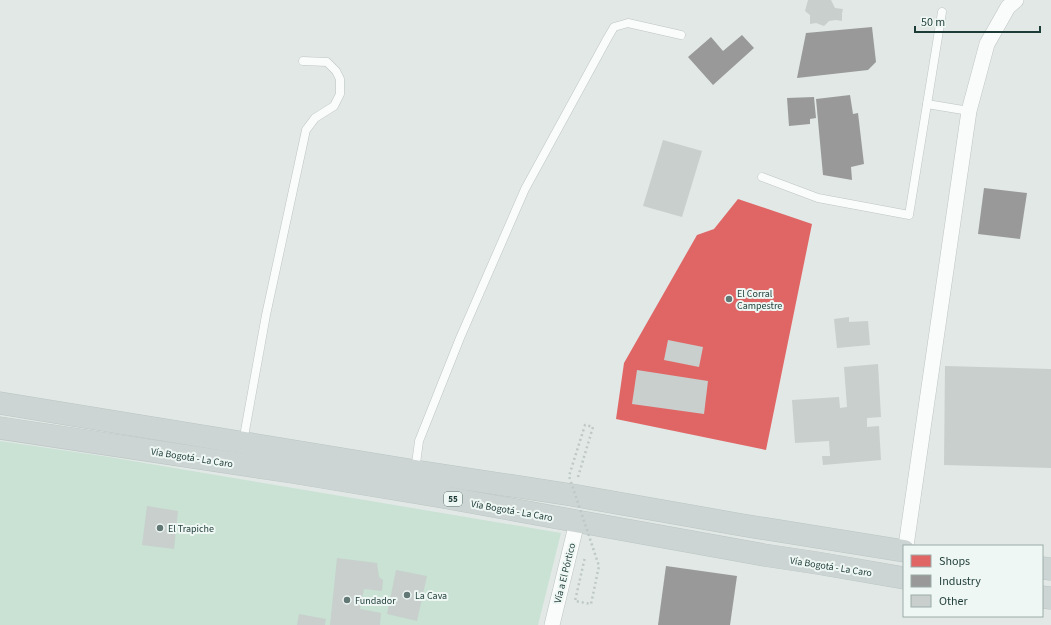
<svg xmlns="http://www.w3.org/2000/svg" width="1051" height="625" font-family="'Source Sans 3',sans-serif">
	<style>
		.grass { fill: #c9e2d4 }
		.shops { fill: #e06666 }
		.industry { fill: #999 }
		.building { fill: #c8cfcd }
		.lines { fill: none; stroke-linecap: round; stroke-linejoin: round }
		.service-casing { stroke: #bec5c3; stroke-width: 9 }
		.minor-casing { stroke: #bec5c3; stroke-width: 16 }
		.primary-casing { stroke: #bbc5c3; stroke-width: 23 }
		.service { stroke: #fafcfb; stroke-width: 8 }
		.minor { stroke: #fafcfb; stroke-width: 15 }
		.primary { stroke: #ccd5d3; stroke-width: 22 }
		.path-bridge { stroke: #bfc8c6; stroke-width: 2.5; stroke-dasharray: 2 3; stroke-linecap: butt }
		.poi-dot { fill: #627874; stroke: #eff7f4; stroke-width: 1.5 }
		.labels { text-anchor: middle; stroke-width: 4; stroke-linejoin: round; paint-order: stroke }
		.shield { fill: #eff7f4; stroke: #5d7470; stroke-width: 1 }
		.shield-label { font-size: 9px; font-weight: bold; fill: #1e3c37 }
		.poi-label { font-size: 10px; fill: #1e3c37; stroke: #eff7f4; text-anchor: start }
		.street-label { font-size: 10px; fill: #1e3c37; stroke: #eff7f4 }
	</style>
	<rect width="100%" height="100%" fill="#e1e8e6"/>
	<path class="grass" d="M0,441l109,16 452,76 -23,92h-538z"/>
	<path class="shops" d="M738,199l74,25 -46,226 -150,-31 8,-56 73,-128 17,-6z"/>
	<g class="industry">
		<path d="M872,27l4,35 -8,8 -71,8 9,-45z"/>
		<path d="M742,35l12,13 -41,37 -25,-28 23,-20 12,14z"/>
		<path d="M850,95l3,19 5,-1 6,51 -13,3 1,13 -29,-5 -7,-76z"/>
		<path d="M814,97l2,21 -6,1v5l-21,2 -2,-28z"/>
		<path d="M984,188l43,5 -7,46 -42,-5z"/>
		<path d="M666,566l71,10 -7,49h-72z"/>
	</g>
	<g class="building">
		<path d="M808,0h23l4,8 8,1 -1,4v8l-6,-1 -7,1 -5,5 -8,-3 -6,1v-9l-5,-4z"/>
		<path d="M663,140l39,11 -20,66 -39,-11z"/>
		<path d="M849,317v5l19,-1 2,24 -33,3 -3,-29z"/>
		<path d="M668,340l35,7 -4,20 -35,-7z"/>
		<path d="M878,364l3,53 -14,1v9l12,-1 2,34 -58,5 -1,-9h8l-1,-15 -34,2 -3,-43 47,-3 1,11 7,-1 -3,-40z"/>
		<path d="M945,366l106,3v99l-107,-3z"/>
		<path d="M637,370l71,11 -4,33 -72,-10z"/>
		<path d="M147,506l31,5 -4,38 -32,-4z"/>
		<path d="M337,558l40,5 2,14 4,3 -1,11 -18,-2 -4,20 21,4 -1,12h-50z"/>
		<path d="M396,570l31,6 -10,45 -30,-7z"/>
		<path d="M299,614l27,5 -1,6h-28z"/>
	</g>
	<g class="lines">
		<g class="service-casing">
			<g id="service">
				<path d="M927,104l42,7"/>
				<path d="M762,177l56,21 91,17 33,-203"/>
				<path d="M243,442l23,-127 40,-185 9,-12 19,-12 6,-12v-15l-4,-8 -9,-9 -24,-1"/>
				<path d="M415,471l4,-30 41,-103 65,-149 82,-150 7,-12 14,-4 53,12"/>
			</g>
		</g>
		<g class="minor-casing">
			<g id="minor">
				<path d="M906,546l63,-435 18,-67 21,-37 8,-7"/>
				<path d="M552,625l25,-103"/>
			</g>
		</g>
		<g class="primary-casing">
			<g id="primary">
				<path d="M0,403l415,68 157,24 170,30 162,26"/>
				<path d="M0,428l292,44 151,25 321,58 53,8 87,15"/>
				<path d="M1042,568l9,1"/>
				<path d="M1042,597l9,1"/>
			</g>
		</g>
		<use href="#service" class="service"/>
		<use href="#minor" class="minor"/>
		<use href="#primary" class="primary"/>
		<path class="path-bridge" d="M578,477l15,-50 -8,-2 -16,51 30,90 -8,38 -16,-3 10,-44"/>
	</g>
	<g class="poi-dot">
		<circle cx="729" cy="299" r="4"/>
		<circle cx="160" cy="528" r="4"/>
		<circle cx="407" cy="595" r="4"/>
		<circle cx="347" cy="600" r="4"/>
	</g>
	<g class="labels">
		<rect class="shield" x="444" y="492" width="18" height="14" rx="3"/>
		<g class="shield-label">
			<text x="453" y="502">55</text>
		</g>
		<g class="poi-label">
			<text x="737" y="297">El Corral<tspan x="737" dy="12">Campestre</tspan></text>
			<text x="168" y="532">El Trapiche</text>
			<text x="415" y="599">La Cava</text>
			<text x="355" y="604">Fundador</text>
		</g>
		<g class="street-label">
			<text transform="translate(192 457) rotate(9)" y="4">Vía Bogotá - La Caro</text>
			<text transform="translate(512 510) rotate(10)" y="4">Vía Bogotá - La Caro</text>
			<text transform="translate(831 566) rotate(9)" y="4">Vía Bogotá - La Caro</text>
			<text transform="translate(564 573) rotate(-76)" y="4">Vía a El Pórtico</text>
		</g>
	</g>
	<rect x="903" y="545" width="140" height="72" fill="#eff7f4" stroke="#9baca8"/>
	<rect x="911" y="555" width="20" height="12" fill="#e06666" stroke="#9baca8"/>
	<text x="939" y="565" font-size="12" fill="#1e3c37">Shops</text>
	<rect x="911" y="575" width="20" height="12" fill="#999999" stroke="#9baca8"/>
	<text x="939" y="585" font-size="12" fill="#1e3c37">Industry</text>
	<rect x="911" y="595" width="20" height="12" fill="#c8cfcd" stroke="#9baca8"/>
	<text x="939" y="605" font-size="12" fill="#1e3c37">Other</text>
	<path d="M915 26v6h125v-6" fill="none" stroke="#1e3c37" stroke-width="2"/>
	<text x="921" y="26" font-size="12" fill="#1e3c37" stroke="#eff7f4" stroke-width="3" paint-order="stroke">50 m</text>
</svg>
